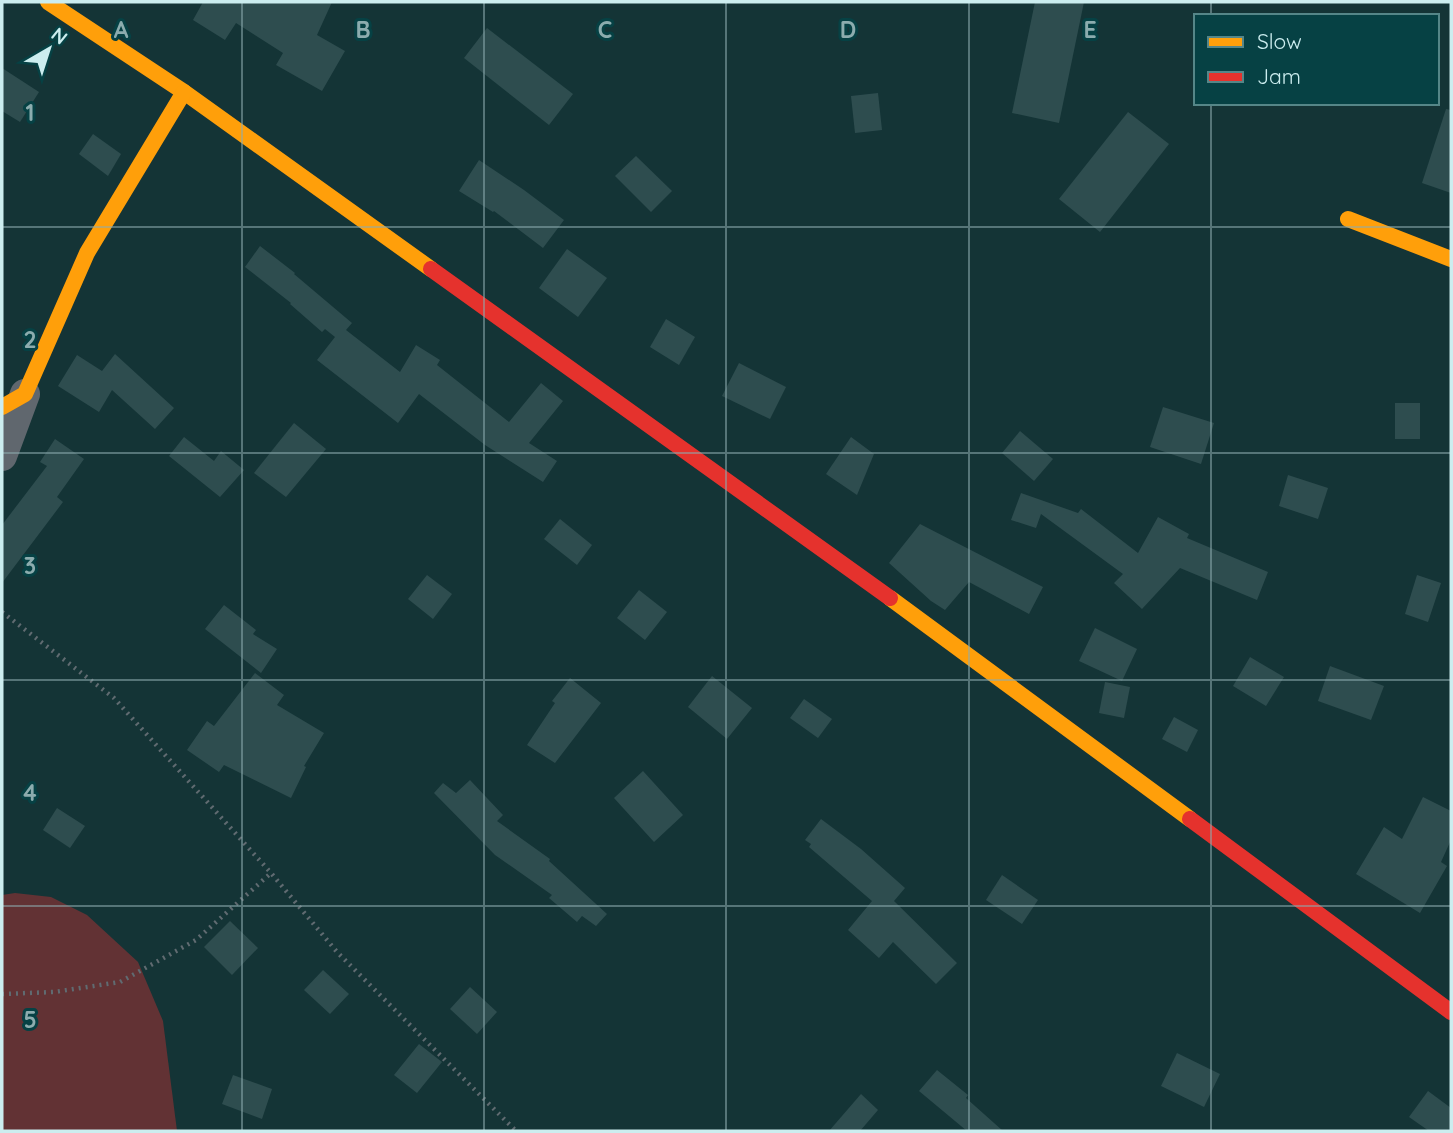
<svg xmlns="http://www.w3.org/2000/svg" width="1453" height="1133" font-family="Quicksand,sans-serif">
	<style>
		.green { fill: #623234 }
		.building { fill: #2e4d4f }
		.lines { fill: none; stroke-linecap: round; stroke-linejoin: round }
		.path { stroke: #606b71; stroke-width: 4.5; stroke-dasharray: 2 5; stroke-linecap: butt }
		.street { stroke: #60676e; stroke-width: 30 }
		.slow { stroke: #ff9f0a; stroke-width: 16 }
		.jam { stroke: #e5322d; stroke-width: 16 }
		.grid { fill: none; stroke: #8cacae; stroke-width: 2; stroke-opacity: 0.55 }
		.grid-label { font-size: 23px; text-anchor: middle; font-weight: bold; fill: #8cacae; stroke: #064144; stroke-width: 6; stroke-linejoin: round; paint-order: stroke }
	</style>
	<rect width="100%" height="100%" fill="#143436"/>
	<path class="green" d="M15,893l36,4 36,18 51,47 25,59 14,110h-175v-236z"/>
	<g class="building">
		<path d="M203,2h129l-15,33 28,16 -23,40 -46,-26 7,-12 -47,-30 -11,17 -32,-20z"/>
		<path d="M1035,2h49l-25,121 -47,-10z"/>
		<path d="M487,28l86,66 -24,31 -85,-67z"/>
		<path d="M2,68l37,24 -19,30 -18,-11z"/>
		<path d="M878,93l4,37 -27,3 -4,-37z"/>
		<path d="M1446,109l5,1v83l-29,-10z"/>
		<path d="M1128,112l41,32 -69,88 -41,-33z"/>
		<path d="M93,134l28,20 -13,22 -29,-22z"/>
		<path d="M636,156l36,35 -21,21 -36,-36z"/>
		<path d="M479,160l45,30 40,30 -21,28 -49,-37 -1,1 -34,-21z"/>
		<path d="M260,246l35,27 -1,1 58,49 -6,7 54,42 16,-27 24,15 -3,5 72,57 32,-39 22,18 -34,42 28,18 -14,21 -58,-37 -66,-51 -21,29 -81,-63 18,-23 -10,-8 -3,3 -32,-28 1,-1 -46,-36z"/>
		<path d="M567,249l40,29 -29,39 -39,-29z"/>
		<path d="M666,319l29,18 -16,28 -29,-18z"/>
		<path d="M115,354l59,54 -19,21 -43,-39 -13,22 -41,-26 19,-31 25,16z"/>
		<path d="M739,363l47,24 -16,32 -48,-23z"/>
		<rect x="1395" y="403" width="25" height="36"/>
		<path d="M1163,407l51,16 -13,41 -51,-17z"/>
		<path d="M294,423l32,26 -40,48 -32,-24z"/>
		<path d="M1020,431l33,28 -19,22 -32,-28z"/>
		<path d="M184,437l30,24 7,-10 23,19 -24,27 -51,-41z"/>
		<path d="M851,437l23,17 -17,41 -31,-21z"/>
		<path d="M55,439l29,20 -27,38 6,5 -61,81v-58l45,-59 -7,-4z"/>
		<path d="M1288,475l40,13 -10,31 -39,-13z"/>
		<path d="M1021,493l57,20 3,-4 57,44 20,-36 31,17 -2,4 81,34 -11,28 -77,-32 -38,41 -28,-26 9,-9 -82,-60 -5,14 -25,-8z"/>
		<path d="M560,519l32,26 -15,20 -33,-26z"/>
		<path d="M920,524l123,63 -14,27 -60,-32 -24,28 -14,-9 -42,-38z"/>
		<path d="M427,575l25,19 -19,25 -25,-20z"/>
		<path d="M1417,575l24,8 -13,39 -23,-8z"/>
		<path d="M639,590l28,22 -22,28 -28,-22z"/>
		<path d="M224,605l32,25 -3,4 24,15 -16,24 -56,-44z"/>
		<path d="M1095,628l42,21 -15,32 -43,-20z"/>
		<path d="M1250,657l34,20 -18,29 -33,-20z"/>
		<path d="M1330,666l54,20 -13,34 -53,-19z"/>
		<path d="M255,673l29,22 -7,10 47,28 -20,33 2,1 -15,31 -67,-33 -5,7 -32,-22 20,-29 7,5z"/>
		<path d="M712,676l40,32 -25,31 -39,-32z"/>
		<path d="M570,678l31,25 -46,60 -28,-18 28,-42 -3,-2z"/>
		<path d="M1105,682l25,5 -6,31 -25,-5z"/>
		<path d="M804,699l28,20 -14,19 -28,-20z"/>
		<path d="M1174,717l24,13 -11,22 -25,-13z"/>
		<path d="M643,771l40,44 -29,27 -40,-44z"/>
		<path d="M470,780l33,35 -6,6 53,38 -1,2 58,53 -11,12 -14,-10 -5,6 -28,-24 3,-3 -57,-40 -61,-62 9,-10 13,10z"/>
		<path d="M1423,797l28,14v29l-10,22 6,4 -27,47 -64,-39 28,-47 18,12z"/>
		<path d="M57,808l28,18 -15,22 -27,-18z"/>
		<path d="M821,819l40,30 44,39 -11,13 63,62 -21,21 -43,-42 -14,16 -31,-28 24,-29 -63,-54 2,-3 -6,-4z"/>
		<path d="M1002,875l36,25 -16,24 -36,-24z"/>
		<path d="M230,921l28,27 -26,27 -28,-28z"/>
		<path d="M323,970l26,24 -19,20 -26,-24z"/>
		<path d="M470,987l27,25 -20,22 -27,-25z"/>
		<path d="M419,1044l23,18 -25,31 -23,-18z"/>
		<path d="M1177,1053l43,21 -16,33 -43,-21z"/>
		<path d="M937,1070l31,25 -2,3 37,33h-36l-48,-40z"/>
		<path d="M233,1075l39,14 -10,30 -40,-15z"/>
		<path d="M1428,1091l23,17v23h-22l-20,-14z"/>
		<path d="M861,1094l17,16 -18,21h-31z"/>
	</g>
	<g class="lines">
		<g class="path">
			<path d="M2,612l112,86 157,175 66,79 179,179"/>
			<path d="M2,994l52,-2 66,-10 76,-42 75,-67"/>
		</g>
		<path class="street" d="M2,456l23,-62"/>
		<g class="slow">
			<path d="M48,2l136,90 247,177"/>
			<path d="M1348,219l103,40"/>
			<path d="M2,407l23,-13 62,-141 97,-161"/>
			<path d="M890,598l300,221"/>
		</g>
		<g class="jam">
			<path d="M431,269l459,329"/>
			<path d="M1190,819l261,193"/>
		</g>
	</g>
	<path class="grid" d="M242,2v1129M484,2v1129M726,2v1129M969,2v1129M1211,2v14M1211,103v1028M2,227h1449M2,453h1449M2,680h1449M2,906h1449"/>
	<g class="grid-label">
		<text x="121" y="38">A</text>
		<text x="363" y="38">B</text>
		<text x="605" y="38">C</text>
		<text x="848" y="38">D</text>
		<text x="1090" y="38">E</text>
		<text x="30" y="121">1</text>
		<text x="30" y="348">2</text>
		<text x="30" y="574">3</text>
		<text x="30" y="801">4</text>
		<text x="30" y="1028">5</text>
	</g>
	<rect width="1453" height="1133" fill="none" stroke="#ccedef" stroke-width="7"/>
	<rect x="1194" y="14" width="245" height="91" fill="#064144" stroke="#558688" stroke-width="2"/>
	<rect x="1208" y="37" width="35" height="10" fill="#ff9f0a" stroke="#558688" stroke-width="2"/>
	<text x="1257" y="49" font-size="21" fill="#ccedef">Slow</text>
	<rect x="1208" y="72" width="35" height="10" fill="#e5322d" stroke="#558688" stroke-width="2"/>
	<text x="1257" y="84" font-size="21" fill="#ccedef">Jam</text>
	<g transform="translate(49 49) rotate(39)" stroke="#064144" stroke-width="5" paint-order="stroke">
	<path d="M0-5L12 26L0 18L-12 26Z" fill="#ccedef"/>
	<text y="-10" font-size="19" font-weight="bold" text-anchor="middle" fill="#ccedef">N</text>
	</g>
</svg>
